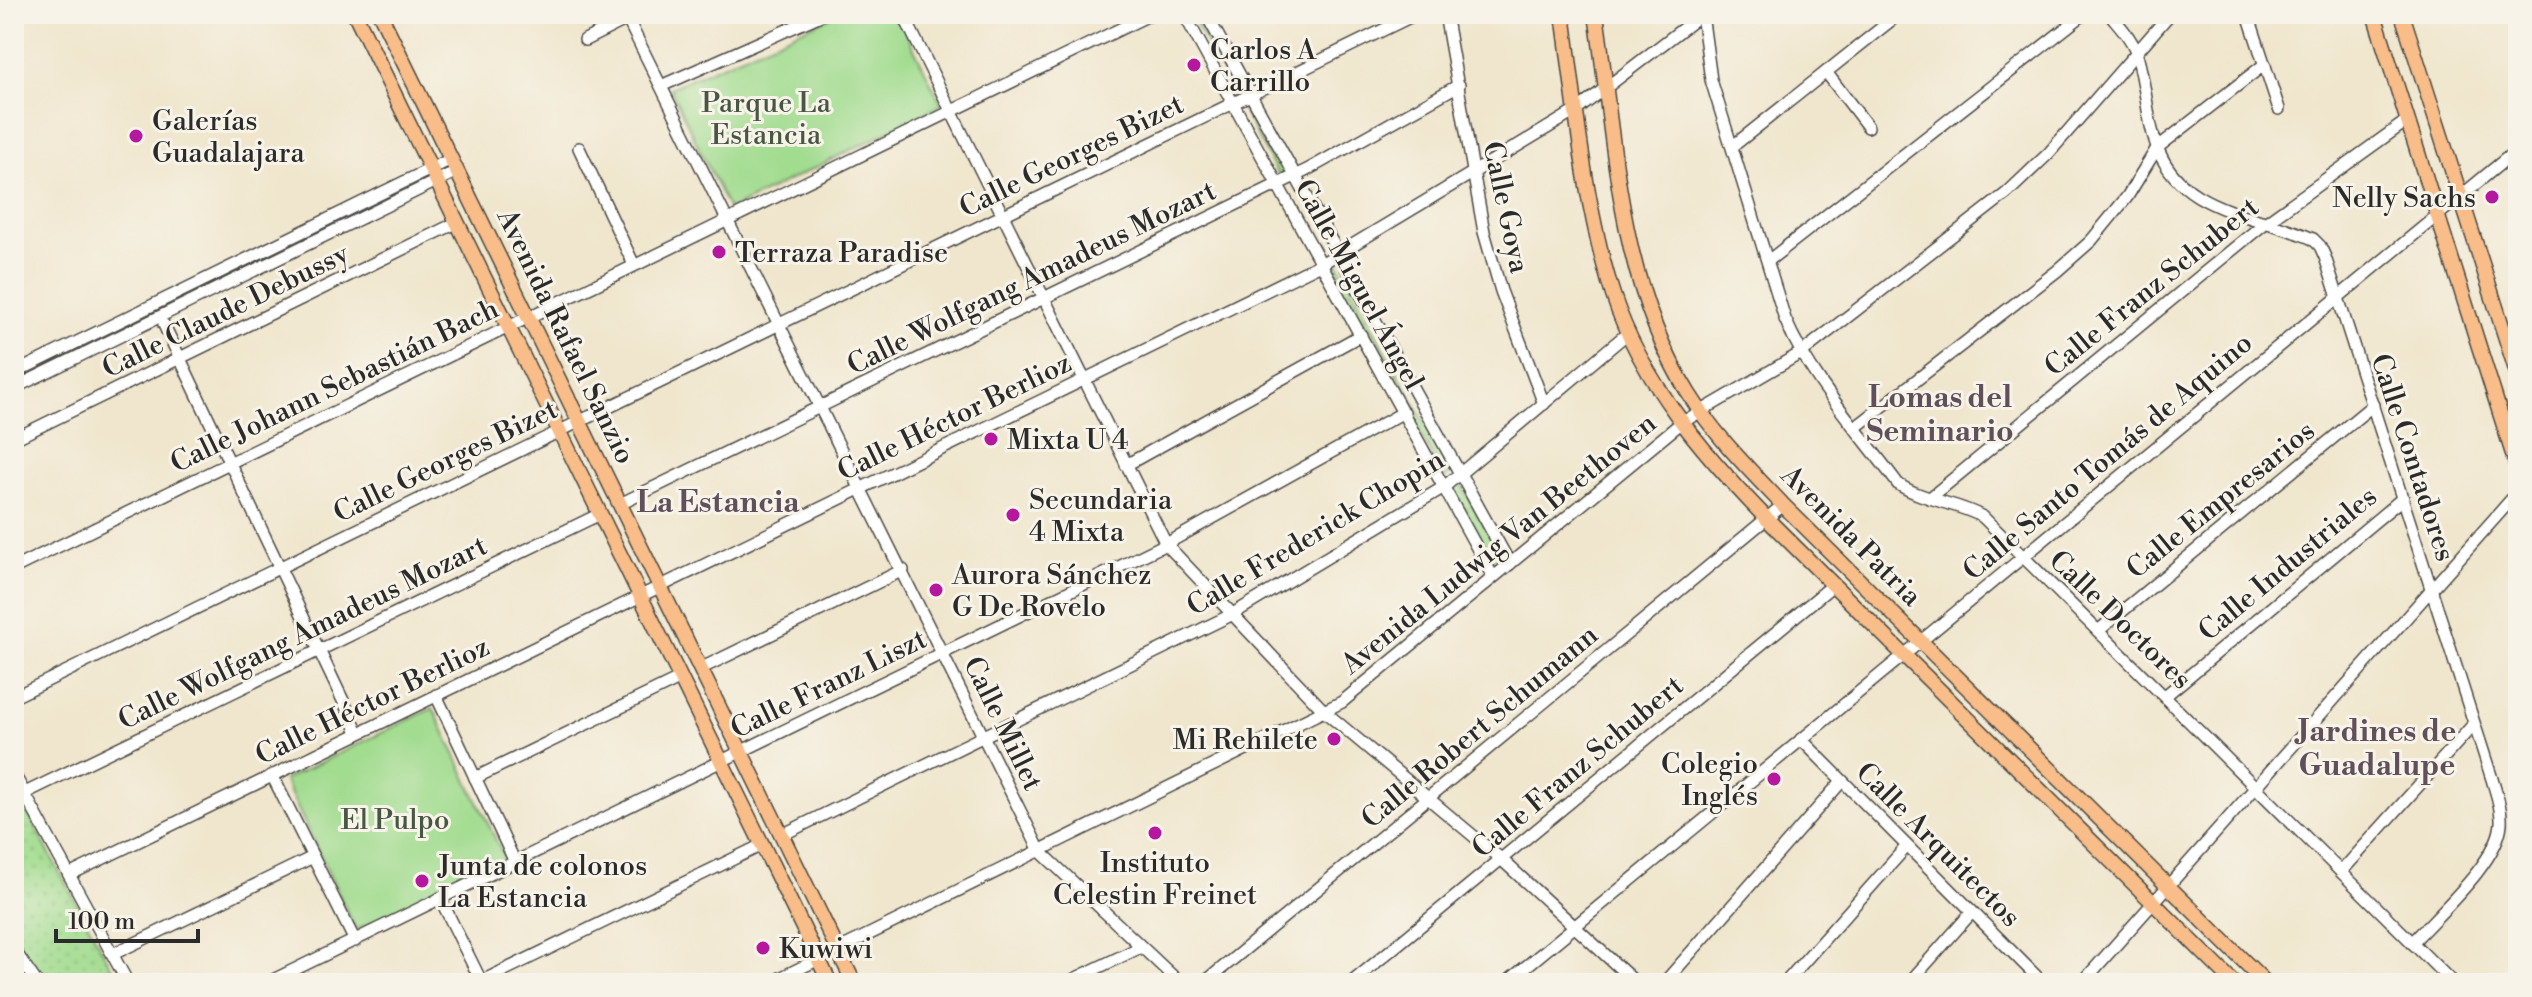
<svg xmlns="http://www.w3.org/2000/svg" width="2532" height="997" font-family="'Libre Bodoni',serif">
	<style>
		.grass { fill: url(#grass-dots); stroke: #66845d; stroke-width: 2 }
		.park { fill: #a1dc8f; stroke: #66845d; stroke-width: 2 }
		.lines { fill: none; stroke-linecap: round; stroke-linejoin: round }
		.minor-casing { stroke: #494743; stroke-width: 14 }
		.major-casing { stroke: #494743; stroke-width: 17 }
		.minor { stroke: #fff; stroke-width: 11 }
		.major { stroke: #f8bd88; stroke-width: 14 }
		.poi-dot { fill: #b5179e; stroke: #f7f3e8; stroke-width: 3 }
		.labels { text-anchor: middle; stroke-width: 6; stroke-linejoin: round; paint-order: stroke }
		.poi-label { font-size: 28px; fill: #2b2b2b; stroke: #f7f3e8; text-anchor: start }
		.park-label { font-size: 28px; fill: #485744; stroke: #f7f3e8 }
		.street-label { font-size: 28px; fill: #2b2b2b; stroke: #f7f3e8 }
		.neighbourhood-label { font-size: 30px; font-weight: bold; fill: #5f505c; stroke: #f7f3e8 }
	</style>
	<defs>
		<pattern id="grass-dots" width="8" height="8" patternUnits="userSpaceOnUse" patternTransform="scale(2)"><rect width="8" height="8" fill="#a1dc8f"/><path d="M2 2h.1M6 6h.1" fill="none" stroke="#8bbd7c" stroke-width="1.8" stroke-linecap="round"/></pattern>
	</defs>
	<rect width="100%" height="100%" fill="#f7f3e8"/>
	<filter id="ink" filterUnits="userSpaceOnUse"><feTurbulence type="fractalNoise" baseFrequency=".0125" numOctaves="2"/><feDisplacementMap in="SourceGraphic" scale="16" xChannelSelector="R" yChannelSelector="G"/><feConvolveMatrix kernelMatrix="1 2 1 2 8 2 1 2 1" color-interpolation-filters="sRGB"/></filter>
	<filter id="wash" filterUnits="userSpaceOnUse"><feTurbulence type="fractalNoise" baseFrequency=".006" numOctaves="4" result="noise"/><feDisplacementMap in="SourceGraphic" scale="32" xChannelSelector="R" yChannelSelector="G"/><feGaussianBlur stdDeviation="1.8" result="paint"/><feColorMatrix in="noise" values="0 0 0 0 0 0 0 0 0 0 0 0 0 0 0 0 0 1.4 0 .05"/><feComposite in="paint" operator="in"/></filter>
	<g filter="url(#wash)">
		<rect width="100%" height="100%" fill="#f0e6cd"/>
		<g class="grass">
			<path d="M1190,14h11l42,76 -8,4z"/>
			<path d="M1248,99l41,71 -10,6 -40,-72z"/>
			<path d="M1337,261l115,212 -7,5 -117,-210z"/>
			<path d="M1460,483l44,77 -9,7 -44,-79z"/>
			<path d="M14,790l14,24 92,169h-76l-21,-31 -9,-20z"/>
		</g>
		<g class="park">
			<path d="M837,14h60l45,91 -213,105 -59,-122z"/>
			<path d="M433,708l72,151 -149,71 -72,-150z"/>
		</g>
	</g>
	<g filter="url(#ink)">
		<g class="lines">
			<g class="minor-casing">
				<g id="minor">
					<path d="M625,14l415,837 140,132"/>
					<path d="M903,14l263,530 159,168 176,147 135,124"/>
					<path d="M1184,14l309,563"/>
					<path d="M1206,14l304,550"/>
					<path d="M1445,14l39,218 17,59 43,113"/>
					<path d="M1702,14l9,66 74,239c26,61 74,112 113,165 26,17 58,18 85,33l470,466"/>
					<path d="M2110,14c9,11 20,22 25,35 19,55 5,111 63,147 35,21 77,26 115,43l7,7 5,11 167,522c4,14 10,29 9,44 -2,38 -63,91 -89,120"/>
					<path d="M2248,14l31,95"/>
					<path d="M585,40l52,-26"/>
					<path d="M1826,72l42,55"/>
					<path d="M661,86l162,-72"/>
					<path d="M1733,146l166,-132"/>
					<path d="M579,148l55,117"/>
					<path d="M1768,261l316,-247"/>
					<path d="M164,325l194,407"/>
					<path d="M14,373l437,-214"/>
					<path d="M14,388l443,-217"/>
					<path d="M1856,427l201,-156 34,-30 36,-44 30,-49 108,-84"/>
					<path d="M14,439l442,-216"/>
					<path d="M1126,465l235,-130"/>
					<path d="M1930,498l335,-275 143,-103"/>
					<path d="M620,504l687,-334 152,-85"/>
					<path d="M14,568l1137,-554"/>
					<path d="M2098,631l275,-226"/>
					<path d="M700,669l203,-99"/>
					<path d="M436,695l79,167"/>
					<path d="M2165,696l238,-198"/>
					<path d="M14,697l1402,-683"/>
					<path d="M1801,739l242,244"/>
					<path d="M14,774l114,209"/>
					<path d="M272,775l83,166"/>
					<path d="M475,778l206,-100"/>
					<path d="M25,793l575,-279"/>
					<path d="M782,835l449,-220 213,-128 185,-155"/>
					<path d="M2341,872l132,-147"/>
					<path d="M69,875l1252,-611 256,-154 125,-96"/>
					<path d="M440,898l42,85"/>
					<path d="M14,950l23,33"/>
					<path d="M113,954l200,-97"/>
					<path d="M267,983l899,-439 238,-132"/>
					<path d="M478,983l284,-138"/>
					<path d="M770,983l572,-281 339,-279 120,-70 206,-160 41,-39 122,-140"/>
					<path d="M1066,983l75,-36"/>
					<path d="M1204,983l579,-478"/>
					<path d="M1351,983l482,-398"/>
					<path d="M1506,983l1012,-834"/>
					<path d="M1664,983l178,-202"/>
					<path d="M1785,983l122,-137"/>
					<path d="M1909,983l63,-71"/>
					<path d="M2082,983l436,-491"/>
				</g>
			</g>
			<g class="major-casing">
				<g id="major">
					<path d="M355,14l475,969"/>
					<path d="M380,14l474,969"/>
					<path d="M1563,14c13,93 21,191 50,281 29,88 91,159 154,224l467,464"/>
					<path d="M1596,14c19,128 22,267 93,380 26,42 61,76 94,111l483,478"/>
					<path d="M2374,14l144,456"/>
					<path d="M2402,14l116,362"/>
				</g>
			</g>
			<use href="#minor" class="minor"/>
			<use href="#major" class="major"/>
		</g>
	</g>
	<g class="poi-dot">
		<circle cx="1194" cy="65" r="8"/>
		<circle cx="136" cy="136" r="8"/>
		<circle cx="2492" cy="197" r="8"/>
		<circle cx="719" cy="252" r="8"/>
		<circle cx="991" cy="439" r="8"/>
		<circle cx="1013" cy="515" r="8"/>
		<circle cx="936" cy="590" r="8"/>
		<circle cx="1334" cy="739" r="8"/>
		<circle cx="1774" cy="779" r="8"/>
		<circle cx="1155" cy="833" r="8"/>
		<circle cx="422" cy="881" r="8"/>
		<circle cx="763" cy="948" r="8"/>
	</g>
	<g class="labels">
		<g class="poi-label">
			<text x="1210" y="59">Carlos A<tspan x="1210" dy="32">Carrillo</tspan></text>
			<text x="152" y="130">Galerías<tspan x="152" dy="32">Guadalajara</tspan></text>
			<text x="2476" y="207" text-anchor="end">Nelly Sachs</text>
			<text x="735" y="262">Terraza Paradise</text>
			<text x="1007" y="449">Mixta U 4</text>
			<text x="1029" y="509">Secundaria<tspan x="1029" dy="32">4 Mixta</tspan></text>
			<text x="952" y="584">Aurora Sánchez<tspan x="952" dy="32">G De Rovelo</tspan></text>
			<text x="1318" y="749" text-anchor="end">Mi Rehilete</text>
			<text x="1758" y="773" text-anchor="end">Colegio<tspan x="1758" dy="32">Inglés</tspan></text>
			<text x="1155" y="872" text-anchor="middle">Instituto<tspan x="1155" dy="32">Celestin Freinet</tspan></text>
			<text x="438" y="875">Junta de colonos<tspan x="438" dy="32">La Estancia</tspan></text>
			<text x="779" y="958">Kuwiwi</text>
		</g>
		<g class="park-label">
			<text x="766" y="112">Parque La<tspan x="766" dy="32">Estancia</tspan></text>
			<text x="395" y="829">El Pulpo</text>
		</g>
		<g class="street-label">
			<text transform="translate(1071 155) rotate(-26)" y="10">Calle Georges Bizet</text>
			<text transform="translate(1507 207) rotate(78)" y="10">Calle Goya</text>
			<text transform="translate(1031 277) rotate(-26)" y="10">Calle Wolfgang Amadeus Mozart</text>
			<text transform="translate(1360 284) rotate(61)" y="10">Calle Miguel Ángel</text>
			<text transform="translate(2151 286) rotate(-39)" y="10">Calle Franz Schubert</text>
			<text transform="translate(225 310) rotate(-26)" y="10">Calle Claude Debussy</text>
			<text transform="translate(567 336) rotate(64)" y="10">Avenida Rafael Sanzio</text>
			<text transform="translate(334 385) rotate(-26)" y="10">Calle Johann Sebastián Bach</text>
			<text transform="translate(954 416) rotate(-26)" y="10">Calle Héctor Berlioz</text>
			<text transform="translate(2107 456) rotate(-40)" y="10">Calle Santo Tomás de Aquino</text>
			<text transform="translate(2414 457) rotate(72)" y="10">Calle Contadores</text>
			<text transform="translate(445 460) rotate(-26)" y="10">Calle Georges Bizet</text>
			<text transform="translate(2220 499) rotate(-39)" y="10">Calle Empresarios</text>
			<text transform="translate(1315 532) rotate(-31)" y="10">Calle Frederick Chopin</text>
			<text transform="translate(1852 535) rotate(45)" y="10">Avenida Patria</text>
			<text transform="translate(1498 543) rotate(-39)" y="10">Avenida Ludwig Van Beethoven</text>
			<text transform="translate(2287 563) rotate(-40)" y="10">Calle Industriales</text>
			<text transform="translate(2121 619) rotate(44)" y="10">Calle Doctores</text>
			<text transform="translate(302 632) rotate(-26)" y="10">Calle Wolfgang Amadeus Mozart</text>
			<text transform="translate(828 683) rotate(-26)" y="10">Calle Franz Liszt</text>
			<text transform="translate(372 700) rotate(-26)" y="10">Calle Héctor Berlioz</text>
			<text transform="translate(1004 723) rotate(64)" y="10">Calle Millet</text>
			<text transform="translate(1479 726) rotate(-40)" y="10">Calle Robert Schumann</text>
			<text transform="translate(1577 766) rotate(-40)" y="10">Calle Franz Schubert</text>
			<text transform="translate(1939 844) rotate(45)" y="10">Calle Arquitectos</text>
		</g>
		<g class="neighbourhood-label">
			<text x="1940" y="407">Lomas del<tspan x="1940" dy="34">Seminario</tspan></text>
			<text x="718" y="512">La Estancia</text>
			<text x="2377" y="741">Jardines de<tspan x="2377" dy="34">Guadalupe</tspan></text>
		</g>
	</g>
	<rect width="2532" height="997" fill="none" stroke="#f7f3e8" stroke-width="48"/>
	<path d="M56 929v12h142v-12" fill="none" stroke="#2b2b2b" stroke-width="4"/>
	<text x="68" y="929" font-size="24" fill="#2b2b2b" stroke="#f7f3e8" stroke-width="6" paint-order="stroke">100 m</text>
</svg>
